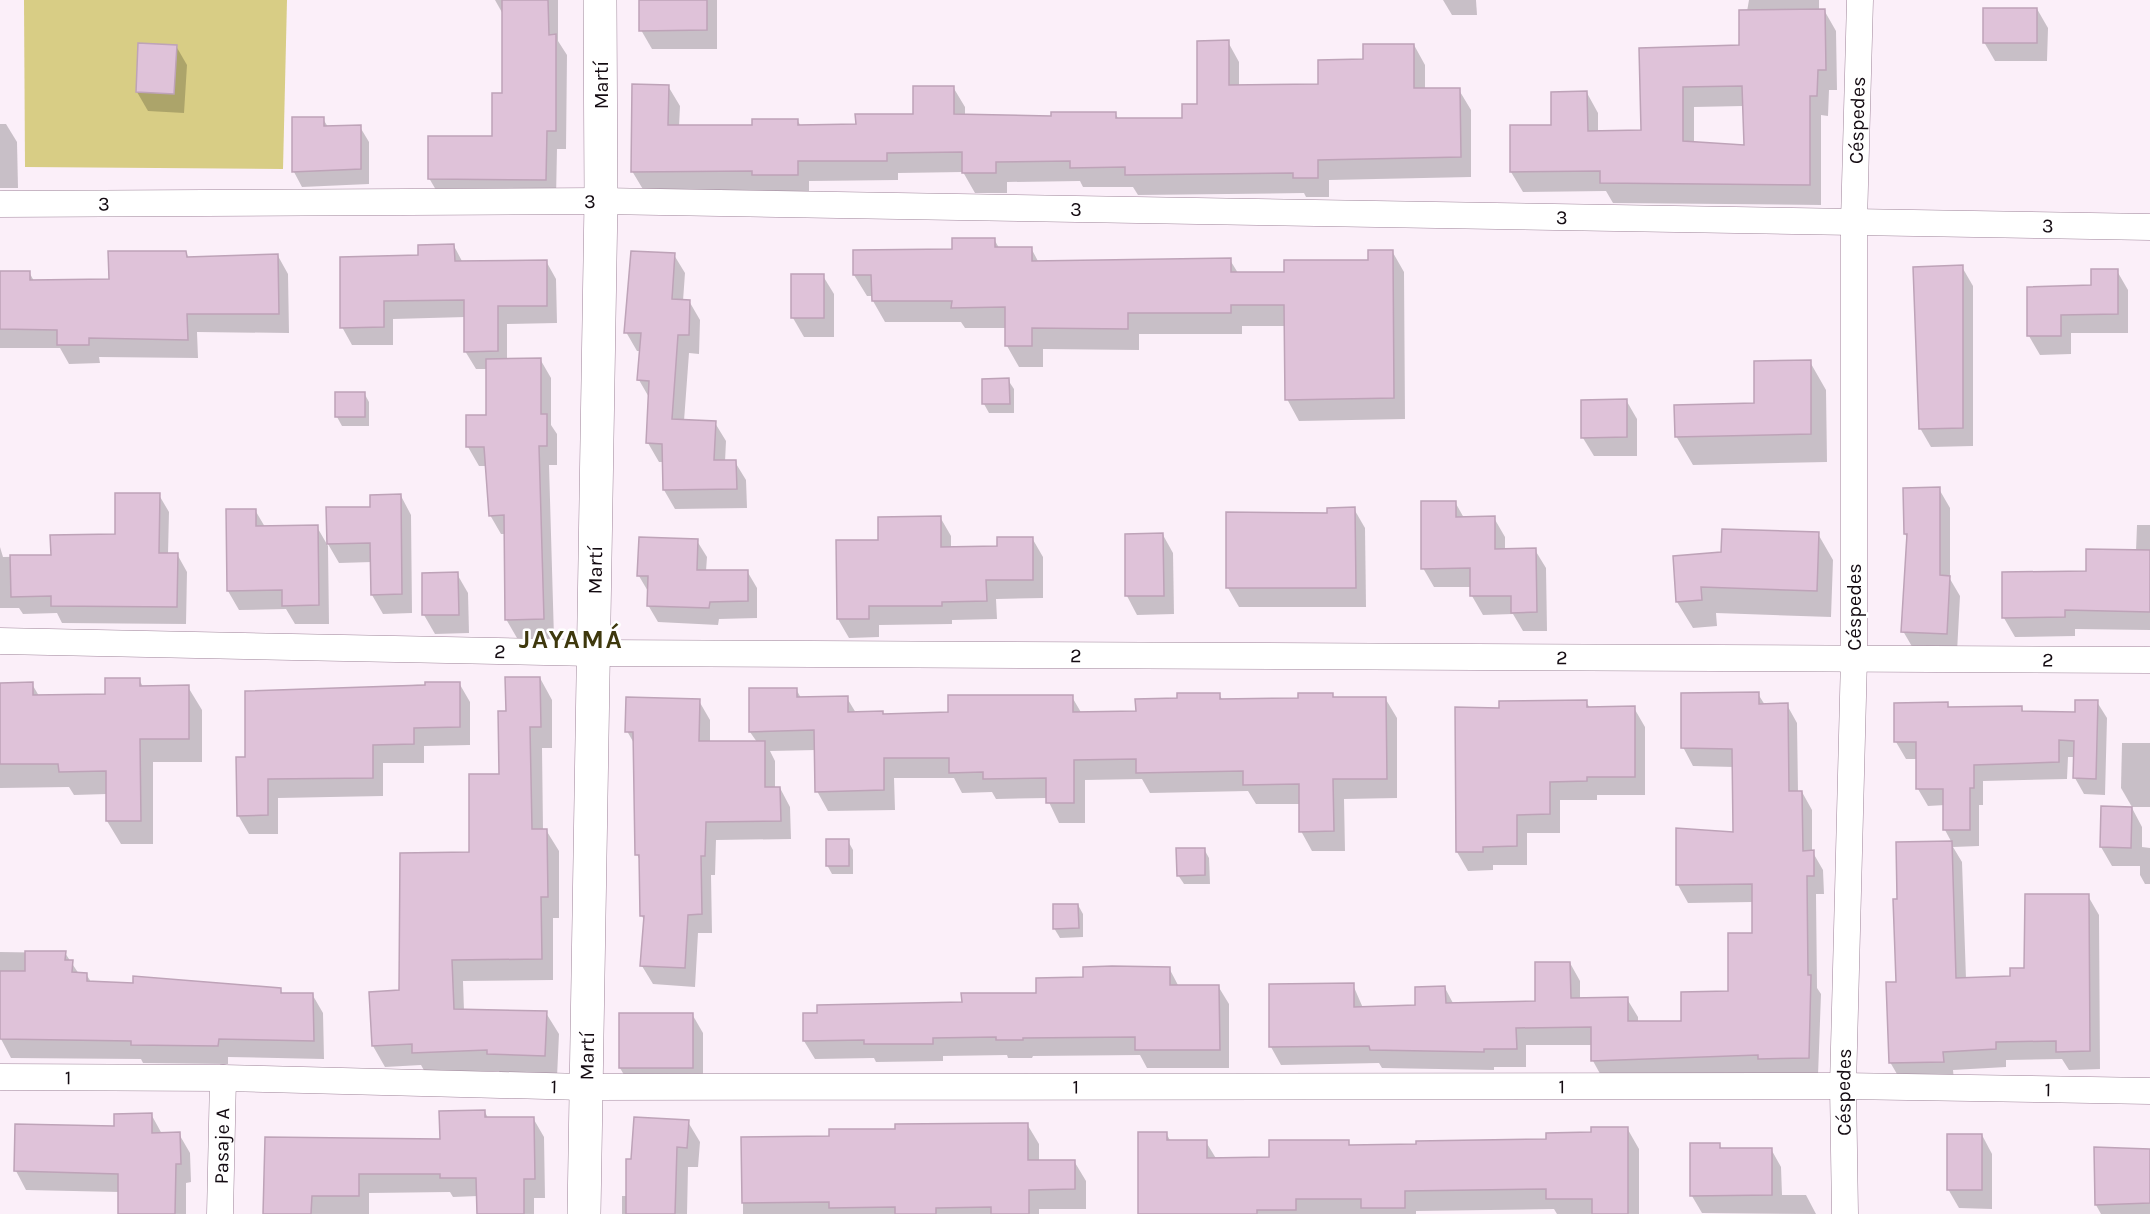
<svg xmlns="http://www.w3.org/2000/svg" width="2150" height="1214" font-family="Karla,sans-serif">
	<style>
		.green { fill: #d8cd85 }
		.shadow { fill: #0003; fill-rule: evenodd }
		.building { fill: #dfc2d9; stroke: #bea3b8; stroke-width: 1.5; fill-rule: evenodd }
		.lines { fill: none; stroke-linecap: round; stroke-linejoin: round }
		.minor-casing { stroke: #9f859a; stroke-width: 27 }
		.tertiary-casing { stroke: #9f859a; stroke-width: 34 }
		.minor { stroke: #fff; stroke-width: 26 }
		.tertiary { stroke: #fff; stroke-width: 33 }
		.labels { text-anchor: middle; stroke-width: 5; stroke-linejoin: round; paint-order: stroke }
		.street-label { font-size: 20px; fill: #140b12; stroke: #fff }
		.district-label { font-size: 26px; font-weight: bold; letter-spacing: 1.5px; fill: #3e380d; stroke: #fff }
	</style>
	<rect width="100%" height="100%" fill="#fbeff9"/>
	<path class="green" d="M24,0h263l-4,169 -258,-2z"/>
	<g class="shadow">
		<path d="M495,0h63v41l9,14 -1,94h-9l-1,49 -116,-1 -11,-19 65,-41 10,-43v-78z"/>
		<path d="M641,0h76v49h-65l-11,-19z"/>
		<path d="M1443,0h33l1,15h-25z"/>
		<path d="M1749,0h70v11l5,-1 12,21 1,59h-8l-1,26 -7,-1v90l-208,-2 -7,-12 -83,1 -12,-20v-45h42l34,-34 11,20v19h45l-2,-83 100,-3zM1744,106l2,41 -52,-4v-36z"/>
		<path d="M2037,9l11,19 -1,33h-52l-11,-19z"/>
		<path d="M1228,42l11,20v25l81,-1 44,-25 50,-16 11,20v25h34l12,20v67l-142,3v17h-23l-2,-4 -166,2 -5,-8h-50l-3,-6 -73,1v11h-32l-12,-21 -65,1v7l-89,1v13l-165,-3 -12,-20 36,-85 12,20 -1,21h74l44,-7 4,6 56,-1 58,-10 38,-28 12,20v9l87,2 63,-5 4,7h65l15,-15z"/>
		<path d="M176,46l11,19 -3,48 -36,-2 -11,-19z"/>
		<path d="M323,119l5,8h32l9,15v42l-67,3 -8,-15z"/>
		<path d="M0,124h6l11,18 1,46h-18z"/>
		<path d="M994,239l5,9h32l8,15 191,-3 8,13h48l84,-12 22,-10 12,21 1,147 -106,2 -12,-22 -1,-73h-44v8h-103v16l-96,-1v18h-24l-12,-21 -1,-18h-41l-4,-6h-76l-12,-21v-5h-6l-13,-21z"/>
		<path d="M454,246l9,17 83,-2 10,18 1,44 -50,1v36l33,-1 11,19v47l6,9v31h-8l5,173h-37l-11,-19 -1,-85h-4l-11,-19 -3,-49h-8l-11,-19 20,-31v-47h-12l-11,-18 1,-34 -73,2v26h-41l-10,-18 78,-70z"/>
		<path d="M186,253l3,5 89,-2 10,18 1,59 -92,-1 1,26 -99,-1 1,6 -31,1 -9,-16h-60v-76h29l5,9 76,-1z"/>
		<path d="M674,255l11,18 -2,28h6l11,19 -1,34 -10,-1 -5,68 31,2 11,18 -1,21h10l11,18 1,28 -72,1 -11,-19v-28h-5l-11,-19 2,-44 -11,-19 2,-29h-4l-11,-19z"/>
		<path d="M1962,267l11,19v160l-42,1 -11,-19z"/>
		<path d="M2117,271l11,19v43h-57v21l-31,1 -11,-19z"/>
		<path d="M793,276h30l11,18v43h-30l-11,-19z"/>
		<path d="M1810,362l16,28 1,72 -134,3 -17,-29 80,-31z"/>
		<path d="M984,380h24l6,9v24h-25l-5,-9z"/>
		<path d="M364,393l5,9v24h-27l-5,-9z"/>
		<path d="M1626,400l11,19v37h-43l-11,-18z"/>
		<path d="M1939,489l11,19v71l10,17 -3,56 -43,-2 -11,-19 5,-92 -3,-5z"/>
		<path d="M159,495l10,17 -1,42h9l10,18 -1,52 -124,-1 -5,-10 -34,1 -4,-6h-19v-61l3,10 49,-1 65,-21z"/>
		<path d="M401,496l10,19 1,98 -29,1 -11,-19v-33l-33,1 -11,-19v-35h43z"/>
		<path d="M1455,502l9,16h30l11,19v13h30l11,18 1,63h-24l-10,-17 -30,1 -11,-19v-9h-38l-11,-19z"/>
		<path d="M1354,509l11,19 1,79h-127l-11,-19 101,-74z"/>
		<path d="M255,510l10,17h52l11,19 1,78h-34l-9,-15 -47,1 -11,-19z"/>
		<path d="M940,517l11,19v12l48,-1 33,-9 11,19v41l-47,1 1,20 -45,1v4l-73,1v12l-30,1 -11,-19 42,-77z"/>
		<path d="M2137,525h13v105l-75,-1v7l-60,1 -11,-19 83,-45 49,-22z"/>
		<path d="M1818,534l15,26 -2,57 -115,-4 1,13 -24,2 -16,-26 45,-48z"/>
		<path d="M1163,535l10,18 1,61 -37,1 -10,-19z"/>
		<path d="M697,541l10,16 -1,14h41l10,17v30l-38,1 -1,6 -60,-3 -10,-17 1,-12 -10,-17z"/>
		<path d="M457,574l11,19 1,40 -34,1 -11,-19z"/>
		<path d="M540,678l12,22v48h-10l1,82h3l13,21v67h-6v62l-90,1 1,30 82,2 13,21 -2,43 -56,-2 -2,-4 -73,3 -5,-9 -36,2 -12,-21 -3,-53 30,-2 71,-137 29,-79 7,-63z"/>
		<path d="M139,679l4,8h45l14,23v52h-49v82h-32l-14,-23v-27l-33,1 -5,-8 -69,1v-104h32l7,12 68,-1z"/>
		<path d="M459,683l11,19v43l-46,1v17h-41v33l-105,2v36h-29l-11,-19 9,-56v-67z"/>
		<path d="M796,689l5,9h46l9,15 28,2 66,-1 122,-17 10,17 55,-1 41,-13 41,-6 4,7 76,-1 33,-6 2,5 51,-1 12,20v80l-53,1 1,52h-33l-11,-20 -1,-27h-44l-8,-13 -98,2 -8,-14 -57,1v43h-26l-12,-25 -51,1 -4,-7 -30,1 -8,-15h-60l1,32 -67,1 -11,-20 -1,-41 -46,1 5,10v27h5l10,19 1,32 -75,1 -1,35h-4l1,58h-14l-3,54 -42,-3 -11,-18 3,-44 -3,-6 -2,-55 -3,-7 -2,-109 -8,-14 72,-30 11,19v23l47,-1 -7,-10z"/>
		<path d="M1758,694l7,11h22l10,18 1,69h4l10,18v41l11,19 1,24h-8l1,94 4,6 -3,82h-48l-2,-3 -165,6 -10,-18v-16h-67v22h-32v3l-112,-2 -3,-5 -98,2 -10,-18 82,-62 10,23 54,-1 28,-19 9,17 83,-3 33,-39 10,18v19l47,-1 11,18v5h44l47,-29 24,-59v-32l-65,1 -10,-18 -1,-55 58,4 -1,-67 -41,-1 -10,-19z"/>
		<path d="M1586,702l4,6h44l11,19v68h-48v5h-37v33h-33v32h-34v5l-25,1 -11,-19 43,-143z"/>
		<path d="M2097,702l10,16 -2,77 -21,-1 -9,-16v-21h-7l-1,22 -84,2v24h-4v41l-26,1 9,15 4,117 46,-2 13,-8 63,-73 11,19 1,154 -31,1 -7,-11 -56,1v7l-53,3 1,10 -53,1 -11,-19 7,-78 1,-140 54,-1 -7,-13v-25l-17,1 -10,-17 -1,-30h-11l-10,-17 51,-38 2,4h73l2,5 52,1z"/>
		<path d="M2122,743h28v64h-18l-11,-19z"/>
		<path d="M2132,808l10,19v20l8,1v36h-5l-5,-9v-9h-28l-11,-19z"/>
		<path d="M848,841l5,9v24h-21l-5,-9z"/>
		<path d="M1204,849l5,9 1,26h-26l-6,-9z"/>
		<path d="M1078,905l5,9v23l-23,1 -6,-10z"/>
		<path d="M0,952l65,1 14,21h7l5,8 189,7 3,6 29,-1 11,19 1,46 -96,-2v7l-85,-1 -2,-4 -130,-1 -11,-21z"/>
		<path d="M1169,968l10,19 39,-1 11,18v64h-82l-7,-13 -107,1 -1,2h-24l-1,-3 -64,1v5l-67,1 -2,-4 -59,1 -11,-18 159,-38 75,-8 46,-17z"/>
		<path d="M692,1014l11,19v54h-72l-11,-19z"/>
		<path d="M485,1112l3,6h45l11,19 1,61h-11v16h-56v-18l-25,1 -3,-5 -81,1v21h-104l2,-76 174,3z"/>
		<path d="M151,1114l11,20h17l11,19 1,29 -5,1v31h-66v-22l-94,-2 -10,-19z"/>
		<path d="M688,1122l12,20 -2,25h-10l-1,47h-65v-18h6l4,-36z"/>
		<path d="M1027,1124l12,20v18l35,-1 12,20v28h-47v5h-296v-76h88l65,-8z"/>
		<path d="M1627,1128l12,21v65h-82l-3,-5 -138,2v3h-276l26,-81 5,9h35l11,18 54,-1 77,-17 3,5 196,-7z"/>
		<path d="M1982,1135l10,19v55l-33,-1 -11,-19z"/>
		<path d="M1719,1144l3,6 49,-1 10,18 1,28h24l10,19 -114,-1 -10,-17z"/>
		<path d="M2150,1150v64h-49l-5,-9z"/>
	</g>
	<g class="building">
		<path d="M502,0h46l1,35 7,-1v97h-9l-1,49 -118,-1v-43h64v-43h10z"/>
		<path d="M639,0h68v30l-68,1z"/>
		<rect x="1983" y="8" width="54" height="35"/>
		<path d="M1825,9l1,61h-8l-1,26h-7v89l-210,-2v-12l-90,1v-47h41v-33l36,-1 1,40 53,-1 -2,-82 100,-3v-35zM1742,86l2,59 -61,-4v-54z"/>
		<path d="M1229,40v45l89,-1v-24l45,-1v-15h51v44h46l1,69 -143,3v18h-25v-5l-168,2v-8l-55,1v-7l-74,1v11h-34v-21l-75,1v8h-89v14h-46v-4l-121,1 1,-88 37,1 -1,40h84v-6h46v6l58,-1 -1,-10h58v-28h41v28l97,2v-4h65v6h66v-14h15v-63z"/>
		<path d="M138,43l39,2 -3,49 -38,-2z"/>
		<path d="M292,117h32v9l37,-1v44l-69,3z"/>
		<path d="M952,238h43v9h37v14l199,-3v14h53v-12h84v-10h25l1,148 -109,2 -1,-95h-53v8h-103v16l-96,-1v18h-27v-39l-54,1 1,-7h-80l-1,-26h-18v-25l99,-1z"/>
		<path d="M454,244l1,17 92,-1v46h-49v45l-34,1v-52l-80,1v26l-44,1v-71l78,-2v-10z"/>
		<path d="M108,251h78l1,6 91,-3 1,60h-92l1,26 -99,-2v7h-32v-15l-57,-1v-58h30v9l79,-1z"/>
		<path d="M631,251l44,2 -3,46 18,1 -1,35h-11l-6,84 44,2 -2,39h22l1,29 -74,1 -1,-46 -16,-1 3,-62 -12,-1 4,-47h-17z"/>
		<path d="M1963,265v163l-44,1 -6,-162z"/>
		<path d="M2091,269h27v45l-57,1v21h-34v-49l64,-2z"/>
		<rect x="791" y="274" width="33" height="44"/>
		<path d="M541,358v56h6v32h-8l5,173 -39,1 -1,-105 -15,1 -5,-69h-18v-32h20v-56z"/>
		<path d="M1811,360v74l-136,3 -1,-32 80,-2v-42z"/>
		<path d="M1009,378l1,26h-28v-25z"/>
		<rect x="335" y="392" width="30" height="25"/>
		<path d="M1627,399v38l-46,1v-38z"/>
		<path d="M1940,487v88l10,1 -3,58 -46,-2 6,-98h-3l-1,-46z"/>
		<path d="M115,493h45l-1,60h19l-1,54 -126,-1v-10l-40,1 -1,-42h41l-1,-20 65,-1z"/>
		<path d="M401,494l1,100 -31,1 -1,-52 -43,1 -1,-37h44v-12z"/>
		<path d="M1421,501h35v16l39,-1v33l41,-1 1,64 -26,1v-17h-41v-28l-49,1z"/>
		<path d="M1355,507l1,81h-130v-76l101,1v-5z"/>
		<path d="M226,509h30v17l62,-1 1,80 -37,1v-16l-55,1z"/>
		<path d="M941,516v31l56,-1v-9h36v43h-47l1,21 -45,1v4h-73v13h-32l-1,-79h42v-23z"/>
		<path d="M1722,529l97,3 -2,59 -116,-4 1,13 -26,2 -3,-46 48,-4z"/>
		<path d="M1163,533l1,63h-39v-62z"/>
		<path d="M639,537l59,2 -1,31h51v31l-38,1 -1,6 -62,-2 1,-30h-11z"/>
		<path d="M2086,549l64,1v62l-85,-2v7l-63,1v-46l84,-1z"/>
		<path d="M458,572l1,43h-37v-42z"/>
		<path d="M505,677h35l1,50h-11l2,102h15l1,68h-7l1,62 -90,1 2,49 93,2 -2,45 -58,-2v-4l-75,3v-9l-40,2 -3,-54 30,-2 1,-137 69,-1v-78h30l-1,-63h8z"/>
		<path d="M105,678h35v8l49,-1v54h-49l1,82h-35v-50l-47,1 -1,-8h-58v-81l33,-1v13l72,-1z"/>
		<path d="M425,682h35v45l-46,1v16l-41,1v33l-105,1v36l-31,1 -1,-59h9v-66l180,-6z"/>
		<path d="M749,688h48v9l51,-1v16l35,-1v3l65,-2v-17h125v17l63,-1 -1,-12 42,-1v-5h43v6l78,-1v-5h35v4h53l1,82h-54l1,52 -35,1v-48l-56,1v-14l-107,2v-14l-62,1v43h-28v-25l-63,1v-7l-34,1v-15h-65v32l-69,2 -1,-62 -65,2z"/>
		<path d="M1759,692v12l29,-1 1,88h13l1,60 11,-1v26h-7l1,99h3l-2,83 -51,1v-4l-167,6v-34l-75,1 1,21h-33v3l-114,-2 -1,-4 -100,1v-63l85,-1v24l61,-2v-18l30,-1 1,17 89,-2v-39h35l1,36 57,-1v24h53v-29l47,-1v-58h24v-49l-76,1v-57l57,4 -1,-83 -51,-1v-55z"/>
		<path d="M626,697l74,2 -1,42h66v46h15l1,34 -75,1 -1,34h-4l1,58 -14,1 -3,53 -45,-2 4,-50h-4l-1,-61h-4l-2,-123h-8z"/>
		<path d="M1587,700v7l48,-1v71h-48v4l-37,1v32l-33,1v31l-34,1v5h-27l-1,-145 44,1v-7z"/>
		<path d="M2075,700h23l-2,79 -23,-1 1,-37 -15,-1v22l-85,3v23h-4v42h-27v-41h-27v-47h-22v-39l54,-1v5l74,-1v5l53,1z"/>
		<path d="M2101,806l31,1 -1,41 -31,-1z"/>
		<rect x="826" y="839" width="23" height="27"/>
		<path d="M1952,841l4,137 54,-2v-8h14l1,-74h64l1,157 -34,1v-11l-60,1v7l-53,3 1,10 -55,1 -3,-81h10l-3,-83h4l-1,-57z"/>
		<path d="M1176,848h29v27l-28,1z"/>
		<path d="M1053,904h25l1,24 -26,1z"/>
		<path d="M25,951h41l-1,9h8l-1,12 15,1v8l46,2v-7l148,12v5h32l1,48 -95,-2 -1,7 -87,-1v-4l-131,-2v-68h25z"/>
		<path d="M1112,966l58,1v18h49l1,65h-85v-13l-112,1v2h-27v-3l-63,1v6h-69v-4l-61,1v-28h14v-8l145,-3 -1,-9h75v-15l47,-1v-10z"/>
		<rect x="619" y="1013" width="74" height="55"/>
		<path d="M485,1110v7h49l1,62h-11v35h-47l-1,-36h-36v-4h-81v22h-47l-1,18h-48l2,-77 175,2 -1,-28z"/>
		<path d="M152,1113v20l28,-1 1,32h-5l-1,50h-57v-40l-104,-3 1,-47 99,2v-12z"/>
		<path d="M634,1117l55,3 -2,28 -10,-1 -2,67h-49v-55h5z"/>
		<path d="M1028,1123v37h47v29l-46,1v24h-38v-7l-55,1v6h-41v-7l-66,1v-6l-87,1 -1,-66 88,-1v-7h66v-5z"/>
		<path d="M1591,1127h37v87h-36v-15h-46v-10l-141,2v17h-44v-9h-65v11h-39v4h-119v-82h29v8h40v18l62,-1v-17h80v5l67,-1v-3l130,-2v-6l45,-1z"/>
		<rect x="1947" y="1134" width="35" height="56"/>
		<path d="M1690,1143h30v5h52v47l-82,1z"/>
		<path d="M2094,1147l56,2v54l-55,2z"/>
	</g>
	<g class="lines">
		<g class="minor-casing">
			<g id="minor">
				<path id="s1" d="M0,204l601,-3 1549,26"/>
				<path id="s2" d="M0,641l593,12 1557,7"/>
				<path id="s3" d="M0,1077l223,1 361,9 1259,-1 307,5"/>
				<path id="s4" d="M220,1214l3,-136"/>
				<path id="s5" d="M1845,1214l-2,-128 11,-428v-436l6,-222"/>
			</g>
		</g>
		<g class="tertiary-casing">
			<g id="tertiary">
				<path id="s6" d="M584,1214l17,-1013 -1,-201"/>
			</g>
		</g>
		<use href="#minor" class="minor"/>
		<use href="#tertiary" class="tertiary"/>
	</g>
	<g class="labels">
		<g class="street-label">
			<text transform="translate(601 85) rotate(-90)" y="7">Martí</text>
			<text dy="7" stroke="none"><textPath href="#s5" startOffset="1094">Céspedes</textPath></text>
			<text dy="7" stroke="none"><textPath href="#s1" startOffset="590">3</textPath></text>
			<text dy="7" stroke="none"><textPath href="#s1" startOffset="104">3</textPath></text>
			<text dy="7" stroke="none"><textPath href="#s1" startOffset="1076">3</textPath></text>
			<text dy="7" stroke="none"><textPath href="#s1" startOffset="1562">3</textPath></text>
			<text dy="7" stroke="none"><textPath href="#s1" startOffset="2048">3</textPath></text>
			<text dy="7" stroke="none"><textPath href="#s6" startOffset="644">Martí</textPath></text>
			<text transform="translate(1854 607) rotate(-90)" y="7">Céspedes</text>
			<text dy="7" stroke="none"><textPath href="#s2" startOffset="500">2</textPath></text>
			<text dy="7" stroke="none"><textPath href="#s2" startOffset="1076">2</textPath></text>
			<text dy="7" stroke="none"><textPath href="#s2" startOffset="1562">2</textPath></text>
			<text dy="7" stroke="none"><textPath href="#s2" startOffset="2048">2</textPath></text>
			<text dy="7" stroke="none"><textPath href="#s6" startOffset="158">Martí</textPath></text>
			<text dy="7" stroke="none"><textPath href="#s3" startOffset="68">1</textPath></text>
			<text dy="7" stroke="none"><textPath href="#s3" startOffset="554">1</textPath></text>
			<text dy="7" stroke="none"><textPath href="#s3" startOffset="1076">1</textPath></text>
			<text dy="7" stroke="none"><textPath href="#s3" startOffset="1562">1</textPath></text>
			<text dy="7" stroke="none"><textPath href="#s3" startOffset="2048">1</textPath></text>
			<text dy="7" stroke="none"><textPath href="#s5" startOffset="122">Céspedes</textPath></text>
			<text dy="7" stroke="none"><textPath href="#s4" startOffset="68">Pasaje A</textPath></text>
		</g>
		<g class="district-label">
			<text x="571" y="648">JAYAMÁ</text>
		</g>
	</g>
</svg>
